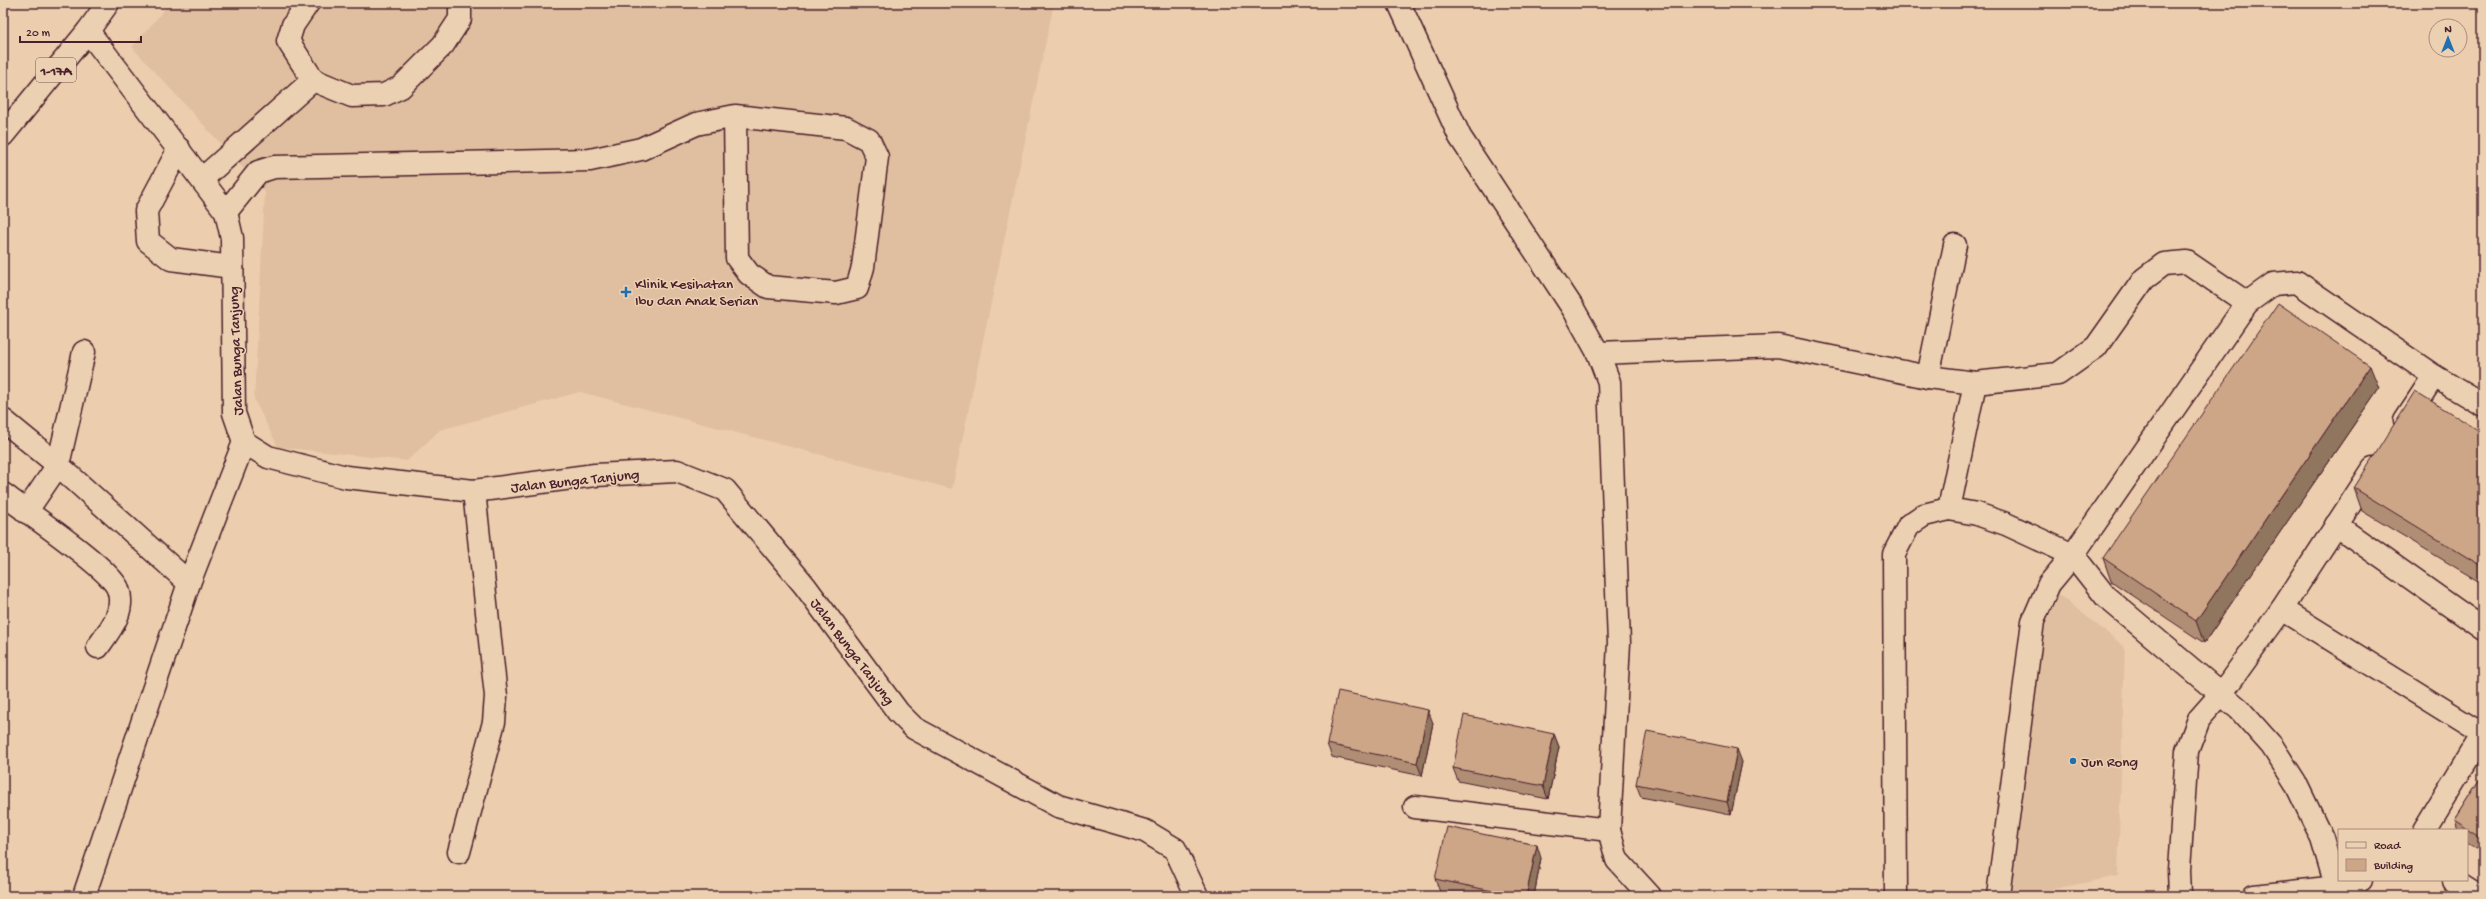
<svg xmlns="http://www.w3.org/2000/svg" width="2486" height="899" font-family="'Gochi Hand',sans-serif">
	<style>
		.built { fill: #e0bfa0 }
		.lines { fill: none; stroke-linecap: round; stroke-linejoin: round }
		.minor-casing { stroke: #4a1f2b; stroke-width: 25 }
		.major-casing { stroke: #4a1f2b; stroke-width: 25 }
		.minor { stroke: #ebd0b2; stroke-width: 22 }
		.major { stroke: #ebd0b2; stroke-width: 22 }
		.wall { fill: #b08e74; stroke: #4a1f2b }
		.shaded-wall { fill: #90745e; stroke: #4a1f2b }
		.building { fill: #cda587; stroke: #4a1f2b }
		.poi-dot { fill: #1f6fb2; stroke: #ebd0b2; stroke-width: 1.5 }
		.labels { text-anchor: middle; stroke-width: 3; stroke-linejoin: round; paint-order: stroke }
		.shield { fill: #ebd0b2; stroke: #7a5454; stroke-width: 1 }
		.shield-label { font-size: 14px; font-weight: bold; fill: #4a1f2b }
		.poi-label { font-size: 15px; fill: #4a1f2b; stroke: #ebd0b2; text-anchor: start }
		.street-label { font-size: 15px; fill: #4a1f2b; stroke: #ebd0b2 }
	</style>
	<rect width="100%" height="100%" fill="#ecceae"/>
	<filter id="ink" filterUnits="userSpaceOnUse"><feTurbulence type="fractalNoise" baseFrequency=".025" numOctaves="2"/><feDisplacementMap in="SourceGraphic" scale="8" xChannelSelector="R" yChannelSelector="G"/><feConvolveMatrix kernelMatrix="1 2 1 2 8 2 1 2 1" color-interpolation-filters="sRGB"/></filter>
	<g filter="url(#ink)">
		<g class="built">
			<path d="M170,3h884l-102,486 -372,-97 -140,38 -33,31 -129,-14 -24,-48 11,-207 -133,-145z"/>
			<path d="M2057,593l68,54 -7,229 -99,20h-12l37,-301z"/>
		</g>
		<g class="lines">
			<g class="minor-casing">
				<g id="minor">
					<path d="M308,3l-15,22 -5,16 25,39 39,16 32,-1 17,-8 42,-42 17,-26v-16"/>
					<path d="M1399,3l61,134 114,173 24,43 11,29 10,261 -10,187 8,30 33,36"/>
					<path d="M88,31l138,181 6,26 2,175 10,29 24,15 78,20 128,14 121,-16 82,-4 48,19 80,96 93,126 16,16 144,78 87,25 30,18 22,47"/>
					<path d="M179,149l-33,62 2,30 23,18 61,8"/>
					<path d="M202,179l111,-99"/>
					<path d="M226,212l32,-40 16,-5 316,-7 51,-11 55,-25 39,-8 111,12 23,12 8,17 -14,110 -6,21 -21,5 -68,-6 -19,-13 -12,-16 -2,-142"/>
					<path d="M1598,353l180,-7 150,31 47,6 -26,126"/>
					<path d="M1928,377l27,-132"/>
					<path d="M1975,383l83,-9 38,-27 48,-68 20,-15 23,-2 60,41"/>
					<path d="M3,420l55,45 131,118"/>
					<path d="M2405,420l29,-44"/>
					<path d="M3,494c22,17 107,74 115,95 8,22 -8,41 -20,58"/>
					<path d="M26,512l32,-47 26,-113"/>
					<path d="M2336,525l147,104"/>
					<path d="M2282,609l201,125"/>
					<path d="M1415,807l194,23"/>
					<path d="M2424,830l59,-97"/>
					<path d="M459,852l35,-130 2,-26 -22,-205"/>
					<path d="M2454,880l25,16"/>
					<path d="M84,896l105,-313 55,-141"/>
					<path d="M1896,896l-2,-342 15,-29 15,-10 25,-6 28,5 29,10 67,31 33,42 133,112 33,37 23,36 27,56 17,58"/>
					<path d="M1998,896l35,-275 16,-37 24,-29 174,-252 26,-19 24,-2 137,94 49,29"/>
					<path d="M2180,896l-1,-26 8,-119 12,-32 22,-25 61,-85 91,-140"/>
					<path d="M2254,896l83,-9 24,-7"/>
				</g>
			</g>
			<g class="major-casing">
				<path id="major" d="M3,135l85,-104 20,-28"/>
			</g>
			<use href="#minor" class="minor"/>
			<use href="#major" class="major"/>
		</g>
		<g class="wall">
			<path d="M2379,388l-175,255 -93,-62 -8,-23z"/>
			<path d="M2483,433v151l-121,-73 -8,-23z"/>
			<path d="M1433,723l-11,53 -90,-19 -5,-13z"/>
			<path d="M1554,734l5,13 -11,52 -90,-18 -5,-13z"/>
			<path d="M1742,762l-11,53 -90,-18 -5,-13z"/>
			<path d="M2483,774v79l-16,-10v-13h-10l-3,-10z"/>
			<path d="M1541,858l-7,38h-77l-17,-4 -5,-13z"/>
		</g>
		<g class="shaded-wall">
			<path d="M2370,366l9,22 -175,255 -8,-22z"/>
			<path d="M1428,710l5,13 -11,53 -5,-13z"/>
			<path d="M1554,734l5,13 -11,52 -5,-13z"/>
			<path d="M1737,749l5,13 -11,53 -4,-13z"/>
			<path d="M1537,845l4,13 -7,38h-8z"/>
		</g>
		<g class="building">
			<path d="M2278,303l92,63 -174,255 -93,-63z"/>
			<path d="M2415,391l68,42v134l-129,-79z"/>
			<path d="M1338,691l90,19 -11,53 -90,-19z"/>
			<path d="M1464,715l90,19 -11,52 -90,-18z"/>
			<path d="M1647,731l90,18 -10,53 -91,-18z"/>
			<path d="M2483,774v65l-29,-19z"/>
			<path d="M1447,827l90,18 -11,51h-10l-81,-17z"/>
		</g>
	</g>
	<g class="poi-dot">
		<path d="M624 286h4v4h4v4h-4v4h-4v-4h-4v-4h4z"/>
		<circle cx="2073" cy="761" r="4"/>
	</g>
	<g class="labels">
		<rect class="shield" x="36" y="58" width="40" height="24" rx="3"/>
		<g class="shield-label">
			<text x="56" y="75">1-17A</text>
		</g>
		<g class="poi-label">
			<text x="635" y="288">Klinik Kesihatan<tspan x="635" dy="17">Ibu dan Anak Serian</tspan></text>
			<text x="2081" y="766">Jun Rong</text>
		</g>
		<g class="street-label">
			<text transform="translate(235 351) rotate(-92)" y="5">Jalan Bunga Tanjung</text>
			<text transform="translate(575 480) rotate(-6)" y="5">Jalan Bunga Tanjung</text>
			<text transform="translate(853 651) rotate(53)" y="5">Jalan Bunga Tanjung</text>
		</g>
	</g>
	<rect width="2486" height="899" fill="none" stroke="#ebd0b2" stroke-width="16"/>
	<rect x="8" y="8" width="2470" height="883" fill="none" stroke="#4a1f2b" stroke-width="1.5" filter="url(#ink)"/>
	<rect x="2338" y="829" width="130" height="52" fill="#ebd0b2" stroke="#ab897c"/>
	<rect x="2346" y="842" width="20" height="6" fill="#ebd0b2" stroke="#ab897c"/>
	<text x="2374" y="849" font-size="12" fill="#4a1f2b">Road</text>
	<rect x="2346" y="859" width="20" height="12" fill="#cda587" stroke="#ab897c"/>
	<text x="2374" y="869" font-size="12" fill="#4a1f2b">Building</text>
	<g transform="translate(2448 38)"><circle r="19" fill="#ebd0b2" stroke="#ab897c"/>
	<path d="M0-3L7 15L0 10L-7 15Z" fill="#1f6fb2"/>
	<text y="-6" font-size="11" font-weight="bold" text-anchor="middle" fill="#4a1f2b">N</text>
	</g>
	<path d="M20 36v6h121v-6" fill="none" stroke="#4a1f2b" stroke-width="2"/>
	<text x="26" y="36" font-size="12" fill="#4a1f2b" stroke="#ebd0b2" stroke-width="3" paint-order="stroke">20 m</text>
</svg>
